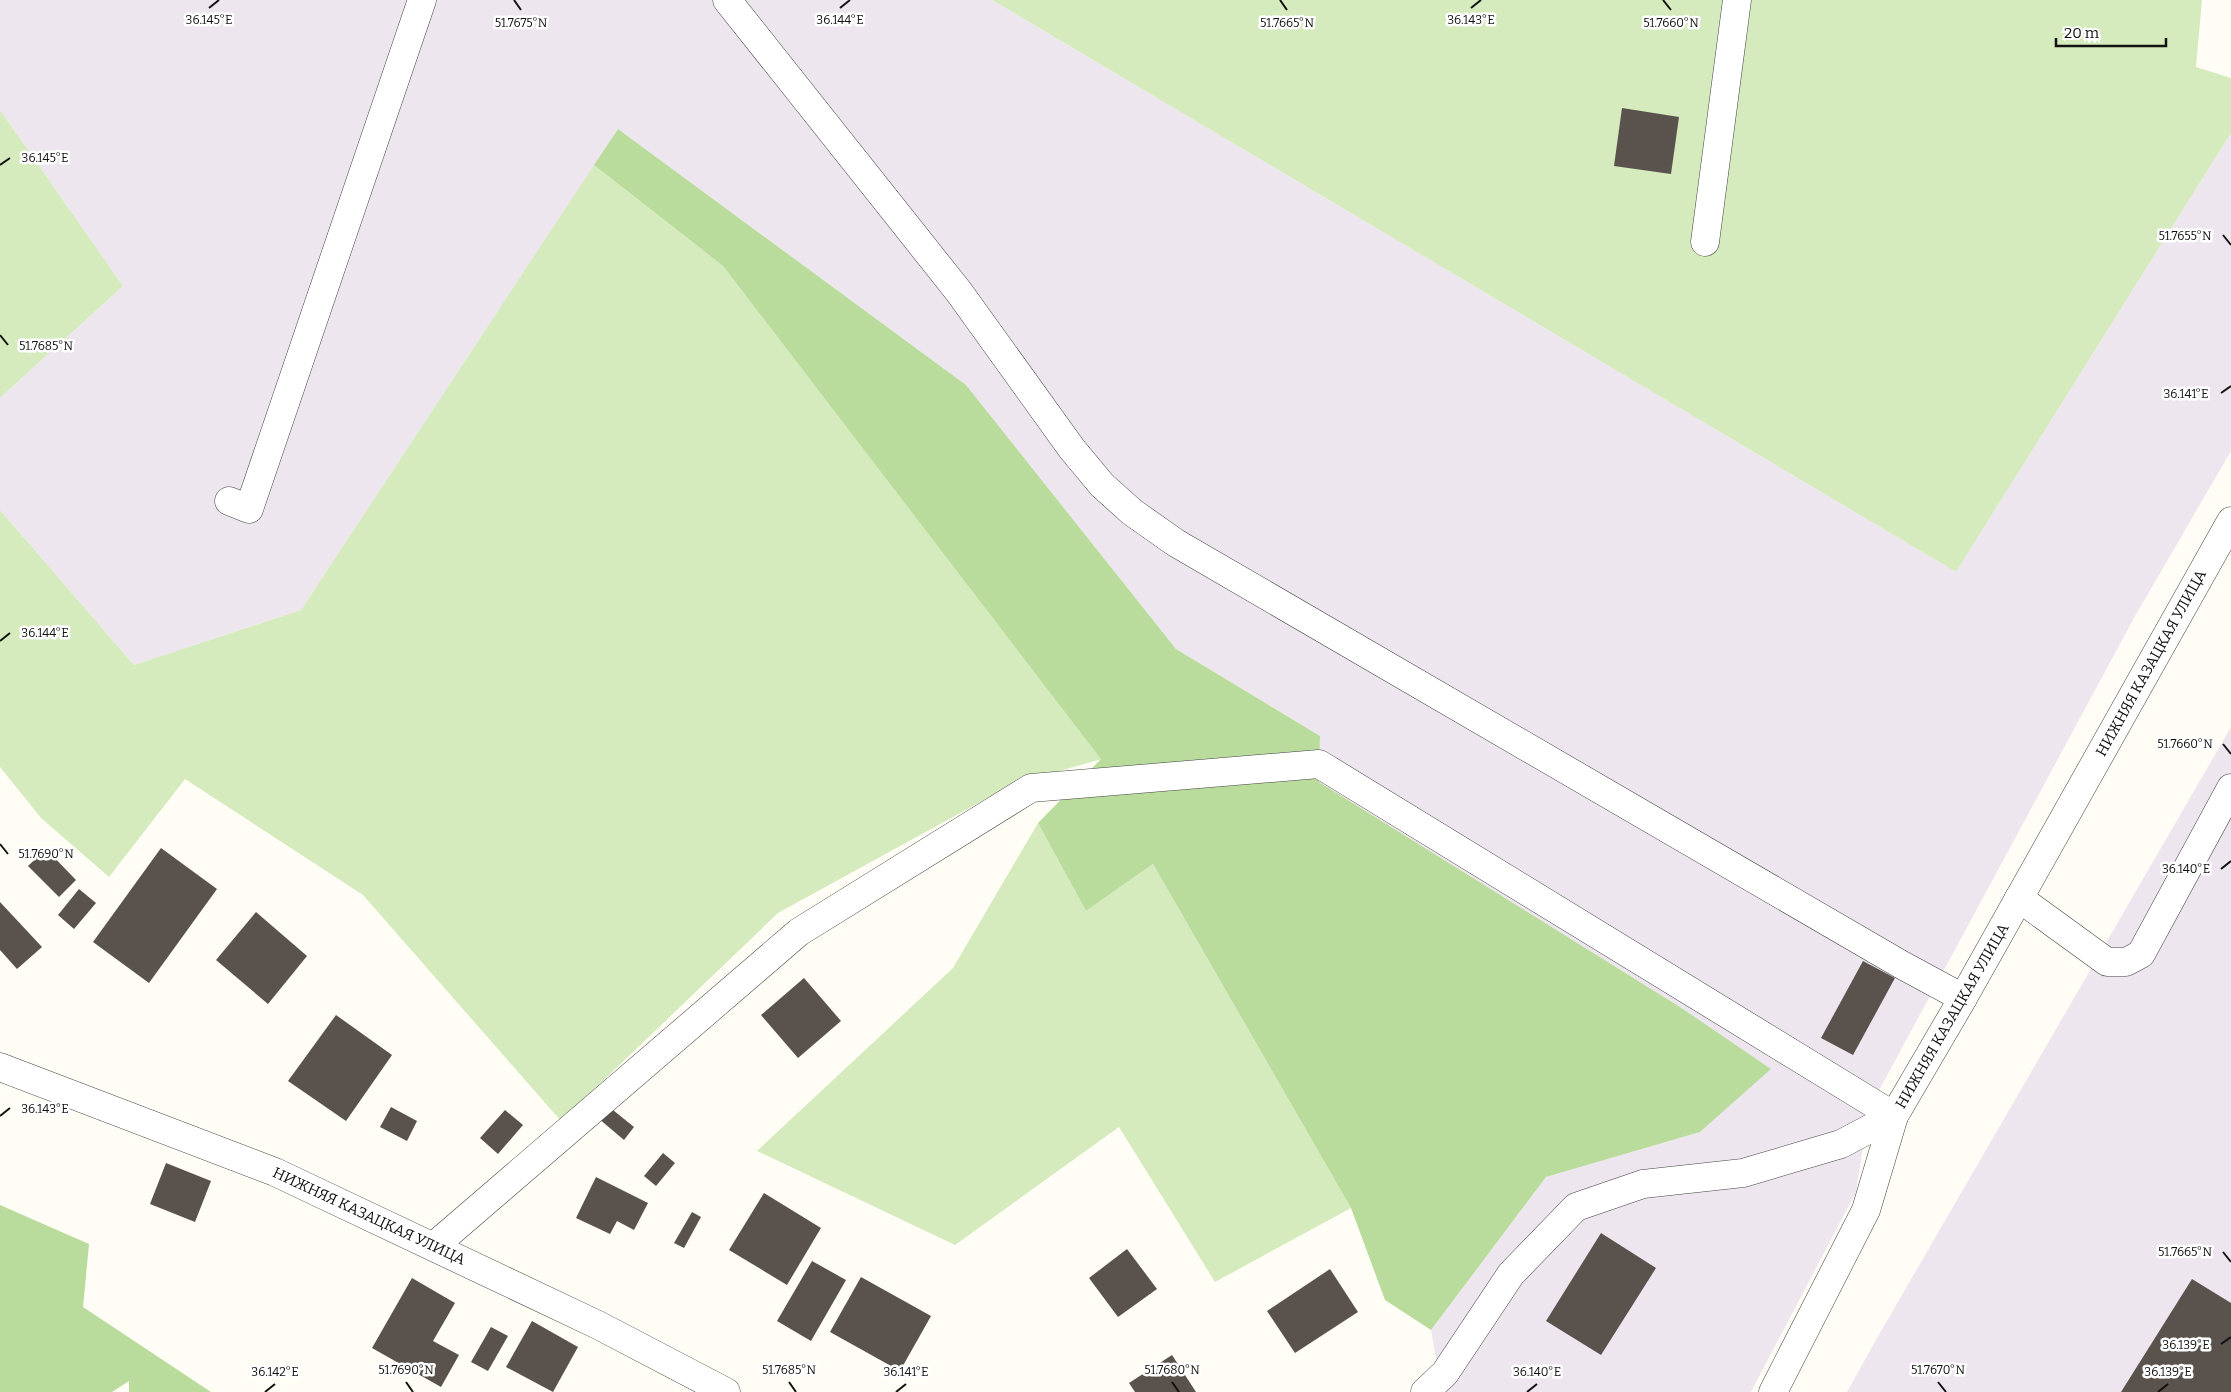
<svg xmlns="http://www.w3.org/2000/svg" width="2231" height="1392" font-family="Bitter,serif">
	<style>
		.industrial { fill: #eee6ef }
		.green { fill: #d5ebbd }
		.forest { fill: #b9dc9c }
		.building { fill: #5a524d }
		.lines { fill: none; stroke-linecap: round; stroke-linejoin: round }
		.minor-casing { stroke: #444; stroke-width: 29 }
		.minor { stroke: #fff; stroke-width: 28 }
		.ticks { fill: none; stroke: #111; stroke-width: 2 }
		.labels { text-anchor: middle; stroke-width: 5; stroke-linejoin: round; paint-order: stroke }
		.street-label { font-size: 15px; fill: #111; stroke: #fff }
		.ticks-label { font-size: 12px; text-anchor: middle; fill: #111; stroke: #fff; stroke-width: 5; stroke-linejoin: round; paint-order: stroke }
	</style>
	<rect width="100%" height="100%" fill="#fffdf5"/>
	<g class="industrial">
		<path d="M0,0h992l964,572 275,-439v318l-97,167 -265,491 -13,83 -105,200h-309l-11,-62 115,-153 154,-45 70,-63 -90,-62 -361,-225 1,-46 -144,-87 -210,-264 -348,-256 -317,481 -167,55 -134,-155v-112l123,-112 -123,-176z"/>
		<path d="M2231,727v665h-384l30,-54z"/>
	</g>
	<g class="green">
		<path d="M992,0h1210l-6,67 35,11v55l-275,439z"/>
		<path d="M0,110l123,176 -123,112z"/>
		<path d="M594,165l129,101 379,493 -89,25 -235,129 -217,208 -198,-226 -178,-116 -76,98 -68,-59 -41,-51v-257l134,155 167,-55z"/>
		<path d="M1038,823l48,88 67,-47 198,344 -136,74 -96,-155 -164,118 -198,-94 196,-183z"/>
	</g>
	<g class="forest">
		<path d="M618,129l348,256 210,264 144,87 -1,46 361,225 91,62 -71,63 -154,45 -115,153 -46,-30 -34,-92 -198,-344 -67,47 -48,-88 63,-64 -378,-493 -129,-101z"/>
		<path d="M0,1205l89,39 -6,63 128,85h-82v-11l-17,11h-112z"/>
	</g>
	<g class="building">
		<path d="M1622,108l57,9 -8,57 -57,-8z"/>
		<path d="M161,848l56,41 -68,94 -56,-41z"/>
		<path d="M46,849l30,31 -17,17 -31,-31z"/>
		<path d="M79,889l17,14 -22,26 -16,-14z"/>
		<path d="M0,902l42,45 -25,22 -17,-19z"/>
		<path d="M256,912l51,44 -39,48 -52,-44z"/>
		<path d="M1863,961l32,17 -42,77 -32,-17z"/>
		<path d="M804,978l37,43 -43,37 -37,-43z"/>
		<path d="M336,1015l56,40 -46,66 -58,-40z"/>
		<path d="M608,1106l26,21 -10,13 -26,-22z"/>
		<path d="M391,1107l26,14 -10,20 -27,-14z"/>
		<path d="M505,1110l18,15 -25,29 -18,-16z"/>
		<path d="M663,1153l12,10 -19,23 -12,-10z"/>
		<path d="M166,1163l45,18 -16,41 -45,-18z"/>
		<path d="M596,1177l52,26 -14,27 -17,-9 -7,13 -34,-16z"/>
		<path d="M764,1193l57,35 -34,57 -58,-35z"/>
		<path d="M692,1212l9,5 -17,31 -10,-5z"/>
		<path d="M1601,1233l55,35 -55,87 -55,-34z"/>
		<path d="M1127,1249l30,40 -39,28 -29,-39z"/>
		<path d="M812,1261l34,19 -35,61 -34,-20z"/>
		<path d="M1330,1269l28,43 -63,41 -28,-42z"/>
		<path d="M861,1277l70,39 -31,55 -70,-39z"/>
		<path d="M412,1278l43,25 -22,38 26,14 -18,32 -69,-39z"/>
		<path d="M2192,1279l39,24v89h-110z"/>
		<path d="M532,1321l46,26 -25,45 -47,-25z"/>
		<path d="M491,1327l17,9 -20,35 -17,-9z"/>
		<path d="M1172,1355l24,37h-61l-6,-9z"/>
	</g>
	<g class="lines">
		<g class="minor-casing">
			<g id="minor">
				<path d="M727,0l232,292 113,157 30,36 30,27 44,31 726,422 61,33"/>
				<path d="M1705,242l32,-242"/>
				<path d="M229,501l20,8 173,-509"/>
				<path d="M2019,898l88,64h19l15,-8 90,-166"/>
				<path d="M0,1067l275,105 323,153 128,67"/>
				<path d="M434,1246l365,-314 232,-144 288,-24 575,352 -28,94 -93,182"/>
				<path d="M1425,1392l20,-19 66,-99 65,-67 67,-23 100,-11 98,-29 53,-28 69,-118 268,-477"/>
			</g>
		</g>
		<use href="#minor" class="minor"/>
	</g>
	<path class="ticks" d="M514,0l7,10M1280,0l7,10M1663,0l8,10M209,8l10,-8M840,8l10,-8M1471,8l10,-8M0,165l10,-7M2223,235l8,10M0,335l8,10M2221,393l10,-7M0,641l10,-8M2223,744l8,10M0,844l8,10M2221,869l10,-8M0,1116l10,-8M2223,1252l8,10M2221,1344l10,-7M406,1382l7,10M789,1382l7,10M1172,1382l7,10M1938,1382l8,10M265,1392l10,-8M896,1392l10,-8M1527,1392l10,-8M2158,1392l10,-8"/>
	<g class="labels">
		<g class="street-label">
			<text transform="translate(2151 663) rotate(-61)" y="5">НИЖНЯЯ КАЗАЦКАЯ УЛИЦА</text>
			<text transform="translate(1952 1016) rotate(-60)" y="5">НИЖНЯЯ КАЗАЦКАЯ УЛИЦА</text>
			<text transform="translate(369 1216) rotate(25)" y="5">НИЖНЯЯ КАЗАЦКАЯ УЛИЦА</text>
		</g>
	</g>
	<g class="ticks-label">
		<text x="209" y="24">36.145°E</text>
		<text x="840" y="24">36.144°E</text>
		<text x="1471" y="24">36.143°E</text>
		<text x="521" y="27">51.7675°N</text>
		<text x="1287" y="27">51.7665°N</text>
		<text x="1671" y="27">51.7660°N</text>
		<text x="45" y="162">36.145°E</text>
		<text x="2185" y="240">51.7655°N</text>
		<text x="46" y="350">51.7685°N</text>
		<text x="2186" y="398">36.141°E</text>
		<text x="45" y="637">36.144°E</text>
		<text x="2185" y="748">51.7660°N</text>
		<text x="46" y="858">51.7690°N</text>
		<text x="2186" y="873">36.140°E</text>
		<text x="45" y="1113">36.143°E</text>
		<text x="2185" y="1256">51.7665°N</text>
		<text x="2186" y="1349">36.139°E</text>
		<text x="406" y="1374">51.7690°N</text>
		<text x="789" y="1374">51.7685°N</text>
		<text x="1172" y="1374">51.7680°N</text>
		<text x="1938" y="1374">51.7670°N</text>
		<text x="275" y="1376">36.142°E</text>
		<text x="906" y="1376">36.141°E</text>
		<text x="1537" y="1376">36.140°E</text>
		<text x="2168" y="1376">36.139°E</text>
	</g>
	<path d="M2056 38v8h110v-8" fill="none" stroke="#111111" stroke-width="2.5"/>
	<text x="2064" y="38" font-size="15" fill="#111111" stroke="#ffffff" stroke-width="4" paint-order="stroke">20 m</text>
</svg>
